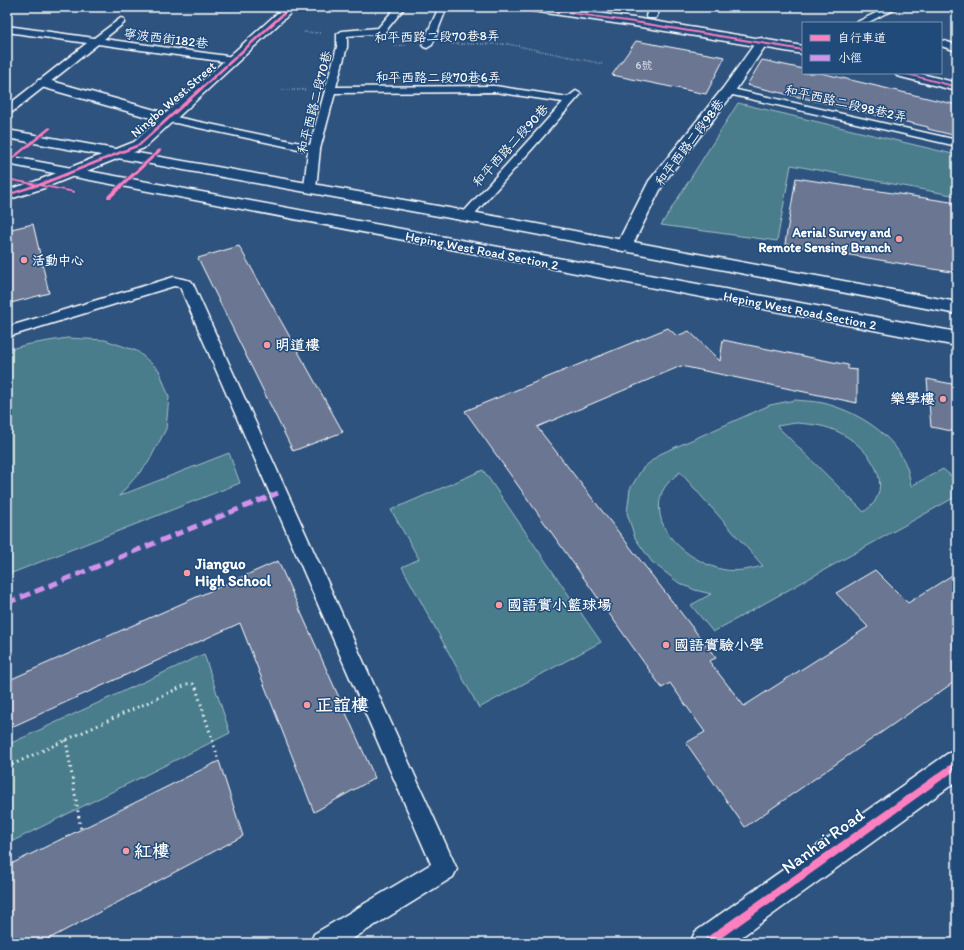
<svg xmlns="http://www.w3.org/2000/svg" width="964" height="950" font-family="Itim,'LXGW WenKai TC',sans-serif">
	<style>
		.green { fill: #497d8c; stroke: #a4bec6; fill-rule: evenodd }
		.building { fill: #6b7692; stroke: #fff }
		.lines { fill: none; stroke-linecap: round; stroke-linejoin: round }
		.lane-casing { stroke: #fff; stroke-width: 3 }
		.street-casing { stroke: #fff; stroke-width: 3 }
		.secondary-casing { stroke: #fff; stroke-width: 3 }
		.path-far1 { stroke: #fff; stroke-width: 1.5; stroke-dasharray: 0.5 2; stroke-linecap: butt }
		.path { stroke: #fff; stroke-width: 3; stroke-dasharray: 1.5 4; stroke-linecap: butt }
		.lane { fill: #1f4a7a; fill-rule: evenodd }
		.street { fill: #1f4a7a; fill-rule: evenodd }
		.secondary { fill: #1f4a7a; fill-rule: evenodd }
		.quiet { stroke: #d193ec; stroke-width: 5; stroke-dasharray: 10 5; stroke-linecap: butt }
		.cycleway-casing { stroke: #1f4a7a; stroke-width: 2 }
		.cycleway { fill: #ff80c0; fill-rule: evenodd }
		.poi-dot { fill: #ff9aa2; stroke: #1f4a7a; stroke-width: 1.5 }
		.labels { text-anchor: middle; stroke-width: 3; stroke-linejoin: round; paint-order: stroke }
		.far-number-label { font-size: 11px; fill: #dadde4 }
		.far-street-label { font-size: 13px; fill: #fff; stroke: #1f4a7a }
		.far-poi-label { font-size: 13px; font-weight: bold; fill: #fff; stroke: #1f4a7a; text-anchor: end }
		.poi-label { font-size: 15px; font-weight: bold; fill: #fff; stroke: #1f4a7a; text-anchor: start }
		.near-poi-label { font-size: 18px; font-weight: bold; fill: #fff; stroke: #1f4a7a; text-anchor: start }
		.near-street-label { font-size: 18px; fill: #fff; stroke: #1f4a7a }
	</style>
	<rect width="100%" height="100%" fill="#2e537f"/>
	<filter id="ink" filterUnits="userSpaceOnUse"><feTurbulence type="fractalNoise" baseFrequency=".025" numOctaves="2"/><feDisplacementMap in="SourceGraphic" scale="8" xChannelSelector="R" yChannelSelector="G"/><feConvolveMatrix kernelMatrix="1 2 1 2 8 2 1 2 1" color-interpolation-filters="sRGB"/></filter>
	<g filter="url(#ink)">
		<g class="green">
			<path d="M738,103l219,52v41l-166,-31 -14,76 -116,-16z"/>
			<path d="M67,338l38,2 32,11 22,19 10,27 -3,32 -18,34 -29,33 110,-43 11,30 -233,92v-225l18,-5z"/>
			<path d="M795,400c9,1 19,1 28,3 33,8 72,31 84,65 2,6 3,12 4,18l32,-17 14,12v15l-244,136 -22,-27 20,-11 -16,-4 -16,-7 -27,-21 -17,-24 -8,-25 3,-24 12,-20 18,-15 110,-49zM796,423c13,1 26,2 38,7 25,10 58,43 41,71 -2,4 -8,8 -11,11l-87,-86zM680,472l83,94h-1c-14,4 -30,7 -45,2 -29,-9 -66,-37 -56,-73 3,-10 12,-17 19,-23z"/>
			<path d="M483,470l118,172 -122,66 -77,-141 17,-8 -28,-49z"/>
			<path d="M204,654l26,79 -223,111v-99z"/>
		</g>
		<g class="building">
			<path d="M636,41l89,16 -19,37 -94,-19z"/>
			<path d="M762,60l41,9v4h18l136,32v31l-29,-7v-2l-181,-42z"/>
			<path d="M796,178l161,25v70l-172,-29z"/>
			<path d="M33,224l16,69 -42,11v-74z"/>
			<path d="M239,246l104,186 -50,19 -95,-193z"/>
			<path d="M668,328l9,8 12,-5 31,30 3,-21 125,25v4l9,1v33l-176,-37 -144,61 179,231 -7,3 35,45 124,-79 -32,-34 39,-23 33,33 49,-31v108l-212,147 -59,-84 19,-11 -35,-49 -8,5 -197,-277z"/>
			<path d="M927,379l30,6v47l-26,-5z"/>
			<path d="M278,561l97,217 -61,34 -74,-189 -233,106v-48z"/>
			<path d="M219,761l24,75 -202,107h-34v-77z"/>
		</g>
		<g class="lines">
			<g class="lane-casing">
				<g id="lane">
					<path d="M396,7h9l-21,26 -37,3v11l-11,40 159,-1 73,11 8,-6 5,3 -111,125h-8l-2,-3 103,-114 -68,-10 -160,1 -15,56 -4,39 -6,4 -6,-4 4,-37 -137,-29 -5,-3 5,-3 139,29 27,-98v-13l5,-3 36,-3z"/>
					<path d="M439,7h8l-15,38 -5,3 -3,-1 -2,-2z"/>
					<path d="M884,7h8v3l-25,13h-12l29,-14z"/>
					<path d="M121,18l3,1v4l-20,16 130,18 5,3 -5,3 -136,-19 -87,69 -4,1v-8l80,-63 -80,-11v-6l87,12z"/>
					<path d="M941,40l16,5v6l-16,-5z"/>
					<path d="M728,88l229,52v6l-233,-53 -1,-2z"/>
					<path d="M174,277l17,4 2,3 264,585 -4,8 -107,66h-36l4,-9 117,-70 -251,-577 -6,-1 -167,51v-10z"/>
				</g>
			</g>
			<g class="street-casing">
				<g id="street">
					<path d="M284,7h13l-120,111 -1,4 -5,1 -27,25 -100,40 -37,12v-10l27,-8 100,-40 24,-22 -120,-34 -2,-3 2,-3h10l118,33z"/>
					<path d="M649,7h12l-5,11h-8l-2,-2z"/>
					<path d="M885,7h14l-11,6 -6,-3z"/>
					<path d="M762,38l6,4 -35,52 -69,88 -34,68 -6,1 -6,-1 -2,-4 33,-65 74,-93 35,-49z"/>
				</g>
			</g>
			<g class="secondary-casing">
				<g id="secondary">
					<path d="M520,7h31l90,12 162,27v8l-162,-27 -115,-17z"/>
					<path d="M895,73h23l39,10v8l-60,-15z"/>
					<path d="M7,130l459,81 491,91v12l-491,-93 -459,-83z"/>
					<path d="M7,156l950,176v14l-950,-182z"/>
					<path d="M957,750v31l-224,162h-43l5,-11 252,-178z"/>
				</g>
			</g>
			<g class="path-far1">
				<path d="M304,32l16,1"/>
				<path d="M451,44h57l95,20"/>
				<path d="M395,46l11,-1"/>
				<path d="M282,90h25"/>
			</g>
			<g class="path">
				<path d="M66,740l15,90"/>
				<path d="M7,767l181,-83h5l3,4 23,73"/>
			</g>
			<use href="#lane" class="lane"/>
			<use href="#street" class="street"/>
			<use href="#secondary" class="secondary"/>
			<path class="quiet" d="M7,603l271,-110"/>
			<g class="cycleway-casing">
				<g id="cycleway">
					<path d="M289,7h4l-153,139 -97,39 32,6v2l-36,-7 -32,10v-2l26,-9 -26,-5v-2l31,6 100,-40z"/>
					<path d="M524,7h9l108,15 162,27v2l-162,-27z"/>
					<path d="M900,73h6l51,13v2z"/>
					<path d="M49,127l3,1 -45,36v-3z"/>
					<path d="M159,149l3,1 -51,48h-4v-2z"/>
					<path d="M957,760v9l-243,174h-12l1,-3z"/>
				</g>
			</g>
			<use href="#cycleway" class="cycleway"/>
		</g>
	</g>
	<g class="poi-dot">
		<circle cx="899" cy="239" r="4"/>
		<circle cx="24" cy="260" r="4"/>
		<circle cx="267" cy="345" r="4"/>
		<circle cx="943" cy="399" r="4"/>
		<circle cx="187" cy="573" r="4"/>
		<circle cx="499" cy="605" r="4"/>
		<circle cx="666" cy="645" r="4"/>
		<circle cx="307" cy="705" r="4"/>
		<circle cx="126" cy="851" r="4"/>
	</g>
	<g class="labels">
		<g class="far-number-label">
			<text x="644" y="69">6號</text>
		</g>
		<g class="far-street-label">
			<text transform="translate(437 36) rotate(-1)" y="5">和平西路二段70巷8弄</text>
			<text transform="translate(166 38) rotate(7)" y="5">寧波西街182巷</text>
			<text x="438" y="82">和平西路二段70巷6弄</text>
			<text transform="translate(173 99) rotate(-41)" y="5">Ningbo West Street</text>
			<text transform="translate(314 102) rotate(-76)" y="5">和平西路二段70巷</text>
			<text transform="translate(846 103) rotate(13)" y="5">和平西路二段98巷2弄</text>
			<text transform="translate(689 142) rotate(-53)" y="5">和平西路二段98巷</text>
			<text transform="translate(510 145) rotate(-48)" y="5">和平西路二段90巷</text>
			<text transform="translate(482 250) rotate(11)" y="5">Heping West Road Section 2</text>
			<text transform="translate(800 310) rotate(11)" y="5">Heping West Road Section 2</text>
		</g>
		<g class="far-poi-label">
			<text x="891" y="237">Aerial Survey and<tspan x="891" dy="15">Remote Sensing Branch</tspan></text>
			<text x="32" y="265" text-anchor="start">活動中心</text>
		</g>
		<g class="poi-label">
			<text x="275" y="350">明道樓</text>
			<text x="935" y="404" text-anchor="end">樂學樓</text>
			<text x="195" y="569">Jianguo<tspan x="195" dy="17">High School</tspan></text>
			<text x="507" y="610">國語實小籃球場</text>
			<text x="674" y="650">國語實驗小學</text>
		</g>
		<g class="near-poi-label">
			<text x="315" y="711">正誼樓</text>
			<text x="134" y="857">紅樓</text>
		</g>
		<g class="near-street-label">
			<text transform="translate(823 841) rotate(-36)" y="6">Nanhai Road</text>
		</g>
	</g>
	<rect width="964" height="950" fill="none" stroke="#1f4a7a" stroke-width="24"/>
	<rect x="12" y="12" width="940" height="926" fill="none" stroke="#fff" stroke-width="1.5" filter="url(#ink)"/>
	<rect x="802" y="22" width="140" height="52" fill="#1f4a7a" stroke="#7992af"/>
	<rect x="810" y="35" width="20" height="6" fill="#ff80c0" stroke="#7992af"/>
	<text x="838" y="42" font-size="12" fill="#ffffff">自行車道</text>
	<rect x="810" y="55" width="20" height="6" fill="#d193ec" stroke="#7992af"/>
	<text x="838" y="62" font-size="12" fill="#ffffff">小徑</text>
</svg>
